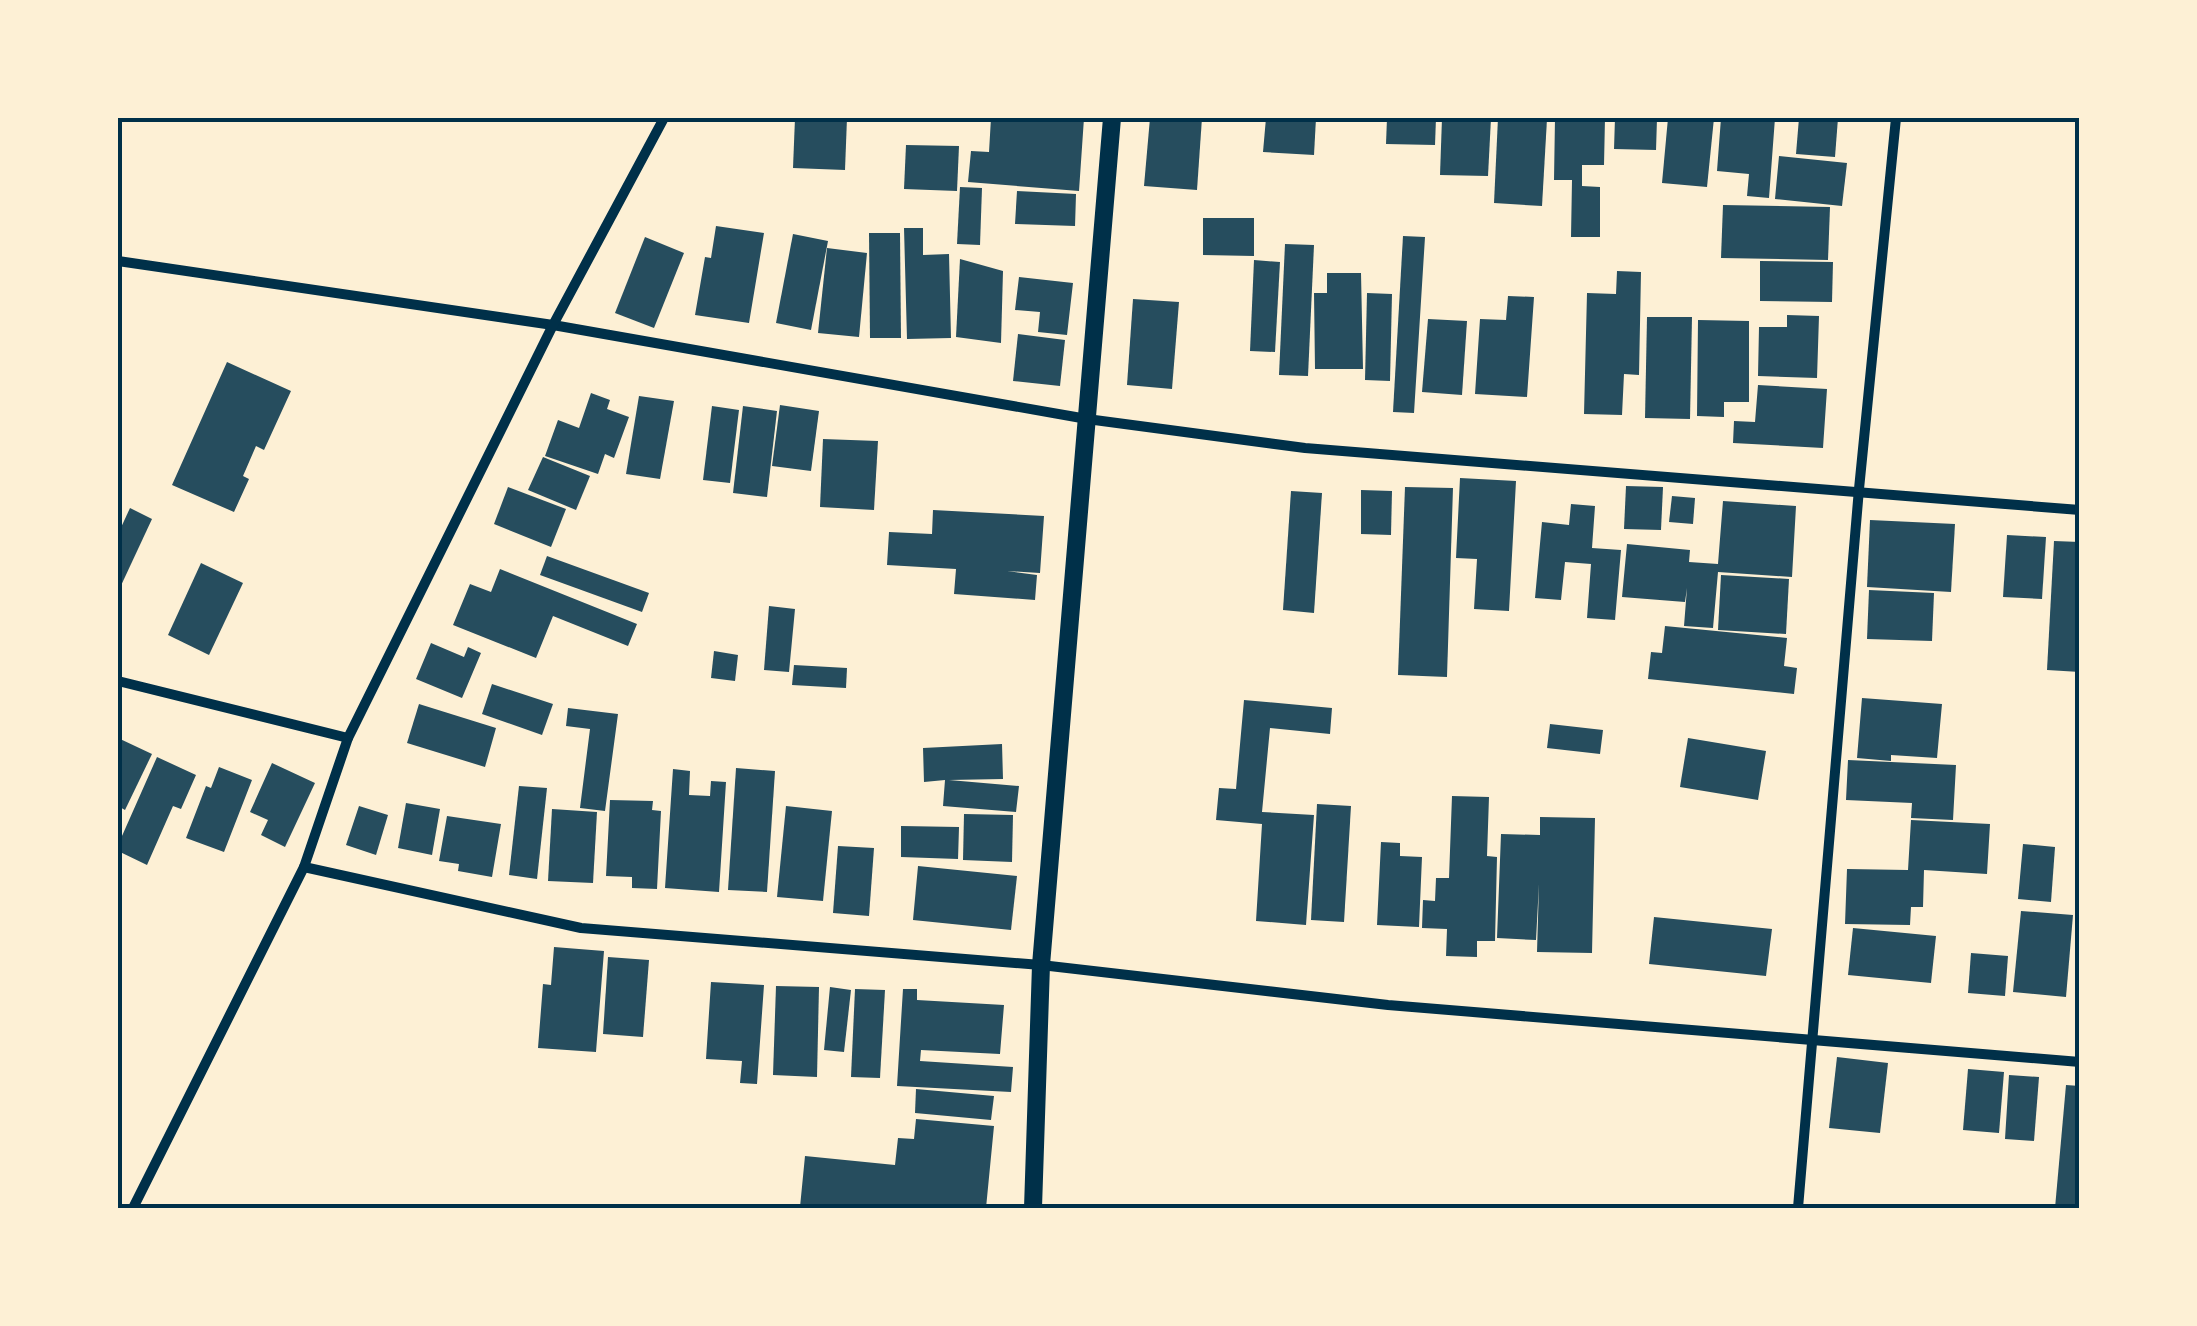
<svg xmlns="http://www.w3.org/2000/svg" width="2197" height="1326" font-family="Karla,sans-serif">
	<style>
		.building { fill: #264d5e }
		.lines { fill: none; stroke-linecap: round; stroke-linejoin: round }
		.minor { stroke: #003049; stroke-width: 10 }
		.tertiary { stroke: #003049; stroke-width: 18 }
		.neatline { fill: none; stroke: #003049; stroke-width: 4 }
	</style>
	<rect width="100%" height="100%" fill="#fdf0d5"/>
	<g class="building">
		<path d="M795,118h52l-2,52 -52,-2z"/>
		<path d="M991,118h93l-5,73 -111,-9 3,-31 18,1z"/>
		<path d="M1150,118h52l-5,72 -53,-4z"/>
		<path d="M1266,118h50l-2,37 -51,-3z"/>
		<path d="M1387,118h49l-1,27 -49,-1z"/>
		<path d="M1442,118h49l-3,58 -48,-1z"/>
		<path d="M1498,118l49,1 -5,87 -48,-3z"/>
		<path d="M1555,118h50l-1,47h-22v21l18,1v50h-29l1,-57h-18z"/>
		<path d="M1615,118h42l-1,32 -42,-1z"/>
		<path d="M1668,118h46l-7,69 -45,-4z"/>
		<path d="M1721,118h54l-6,80 -22,-2 2,-22 -32,-3z"/>
		<path d="M1799,118h39l-3,39 -39,-3z"/>
		<path d="M906,145l53,1 -2,45 -53,-2z"/>
		<path d="M1779,156l68,7 -5,43 -67,-7z"/>
		<path d="M960,187l22,1 -2,57 -23,-1z"/>
		<path d="M1017,191l59,3 -1,32 -60,-2z"/>
		<path d="M1723,205l107,2 -2,53 -107,-2z"/>
		<path d="M1203,218h51v38l-51,-1z"/>
		<path d="M716,226l48,7 -15,90 -54,-8 10,-58 6,1z"/>
		<path d="M904,228h19v27l26,-1 2,84 -44,1z"/>
		<path d="M869,233h31l1,105h-31z"/>
		<path d="M793,234l35,7 -17,89 -35,-7z"/>
		<path d="M1403,236l22,1 -11,176 -21,-1z"/>
		<path d="M645,237l39,16 -30,75 -39,-15z"/>
		<path d="M1285,244l29,1 -6,131 -29,-1z"/>
		<path d="M827,248l40,5 -8,84 -41,-4z"/>
		<path d="M960,259l43,12 -2,72 -45,-6z"/>
		<path d="M1254,260l26,2 -5,90 -25,-1z"/>
		<path d="M1760,261l73,1 -1,40 -72,-1z"/>
		<path d="M1617,271l24,1 -2,103 -15,-1 -2,41 -38,-1 3,-121 29,1z"/>
		<path d="M1327,273h34l2,96h-48l-1,-76h13z"/>
		<path d="M1019,277l54,6 -6,52 -29,-3 2,-20 -25,-2z"/>
		<path d="M1367,293l25,1 -2,87 -25,-1z"/>
		<path d="M1508,296l26,1 -7,100 -52,-3 5,-75 26,1z"/>
		<path d="M1133,299l46,3 -7,87 -45,-4z"/>
		<path d="M1787,315l32,1 -2,62 -59,-2 1,-49h28z"/>
		<path d="M1647,317h45l-2,102 -45,-1z"/>
		<path d="M1428,319l39,2 -5,74 -40,-3z"/>
		<path d="M1698,320l51,1v81h-25v15l-27,-1z"/>
		<path d="M1018,334l47,6 -5,46 -47,-5z"/>
		<path d="M227,362l64,29 -27,59 -8,-4 -13,30 6,3 -15,33 -62,-27z"/>
		<path d="M1758,385l69,4 -4,59 -90,-5 1,-22 21,1z"/>
		<path d="M591,393l19,7 -3,9 22,8 -15,41 -9,-4 -7,20 -53,-18 13,-36 21,8z"/>
		<path d="M639,396l35,5 -14,78 -34,-5z"/>
		<path d="M780,405l39,6 -8,60 -39,-5z"/>
		<path d="M712,406l27,4 -9,73 -27,-3z"/>
		<path d="M743,406l34,5 -10,86 -34,-4z"/>
		<path d="M823,439l55,2 -4,69 -54,-3z"/>
		<path d="M543,457l47,19 -14,34 -48,-20z"/>
		<path d="M1460,478l56,3 -7,130 -35,-2 3,-50 -21,-1z"/>
		<path d="M1626,486l37,1 -2,43 -37,-1z"/>
		<path d="M508,487l58,22 -15,38 -57,-23z"/>
		<path d="M1405,487l48,1 -6,189 -49,-2z"/>
		<path d="M1361,490l31,1 -1,44 -30,-1z"/>
		<path d="M1291,491l31,2 -8,120 -31,-3z"/>
		<path d="M1672,496l23,2 -2,26 -24,-2z"/>
		<path d="M1723,501l73,5 -4,71 -74,-5 -5,56 -29,-2 3,-38 -2,14 -63,-5 5,-53 63,6 -1,12 29,2z"/>
		<path d="M1571,504l24,2 -3,42 29,2 -6,70 -28,-2 4,-54 -26,-2 -4,38 -26,-2 7,-76 27,3z"/>
		<path d="M130,508l22,11 -34,73v-58z"/>
		<path d="M933,510l111,6 -4,57 -33,-2 30,4 -2,25 -81,-6 2,-25 -69,-4 2,-33 43,2z"/>
		<path d="M1870,520l85,4 -4,68 -84,-5z"/>
		<path d="M2007,535l39,2 -4,62 -39,-2z"/>
		<path d="M2054,541l26,1v130l-33,-2z"/>
		<path d="M547,556l102,37 -7,19 -102,-37z"/>
		<path d="M201,563l42,20 -34,72 -41,-20z"/>
		<path d="M500,569l137,55 -9,22 -75,-30 -17,42 -83,-33 17,-41 21,8z"/>
		<path d="M1721,575l68,4 -3,55 -68,-4z"/>
		<path d="M1869,590l65,3 -2,48 -65,-2z"/>
		<path d="M769,606l26,3 -6,63 -25,-2z"/>
		<path d="M1665,626l122,12 -3,28 13,2 -3,26 -146,-15 3,-27 11,1z"/>
		<path d="M431,643l33,14 4,-10 13,6 -19,45 -46,-19z"/>
		<path d="M714,651l24,4 -3,26 -24,-3z"/>
		<path d="M794,665l53,3 -1,20 -54,-3z"/>
		<path d="M492,684l61,20 -11,31 -60,-21z"/>
		<path d="M1862,698l80,6 -5,54 -46,-3v6l-34,-3z"/>
		<path d="M1244,700l88,8 -2,26 -60,-6 -8,84 52,3 -8,110 -50,-4 6,-97 -46,-4 3,-32 17,1z"/>
		<path d="M419,704l77,24 -11,39 -78,-24z"/>
		<path d="M568,708l50,6 -13,97 -25,-3 10,-79 -24,-3z"/>
		<path d="M1550,724l53,6 -3,24 -53,-6z"/>
		<path d="M118,738l34,16 -27,56 -7,-4z"/>
		<path d="M1688,738l78,13 -8,49 -78,-13z"/>
		<path d="M1002,744l1,35 -54,1 70,6 -3,26 -73,-6 2,-26 -21,2 -1,-34z"/>
		<path d="M157,757l39,18 -15,34 -8,-3 -26,59 -29,-14v-6z"/>
		<path d="M1848,760l108,5 -3,55 -42,-2 1,-15 -66,-3z"/>
		<path d="M272,763l43,20 -30,64 -24,-12 7,-15 -18,-8z"/>
		<path d="M219,767l33,13 -28,72 -38,-14 20,-52 5,2z"/>
		<path d="M736,768l39,3 -8,121 -39,-2z"/>
		<path d="M673,769l17,2 -1,24 21,1 1,-15 15,1 -7,110 -54,-4z"/>
		<path d="M519,786l28,2 -10,91 -28,-4z"/>
		<path d="M1452,796l37,1 -2,59 10,1 -2,84h-18v16l-31,-1 1,-27 -25,-1 1,-28 12,1 1,-23h13z"/>
		<path d="M610,800l43,1 -1,9 9,1 -4,78 -25,-1v-11l-26,-1z"/>
		<path d="M406,803l34,6 -8,46 -34,-7z"/>
		<path d="M1317,804l34,2 -7,116 -33,-2z"/>
		<path d="M359,806l29,9 -12,40 -30,-10z"/>
		<path d="M786,806l46,5 -9,90 -46,-4z"/>
		<path d="M552,809l45,3 -4,71 -45,-2z"/>
		<path d="M964,814l49,1 -1,47 -49,-2z"/>
		<path d="M447,816l54,8 -9,53 -34,-6 1,-7 -20,-3z"/>
		<path d="M1540,817l55,1 -3,135 -55,-1 2,-68 -3,56 -39,-2 4,-104 39,1z"/>
		<path d="M1911,820l79,4 -3,50 -63,-4 -1,37h-12l-1,18 -65,-1 2,-55 61,1z"/>
		<path d="M901,826l58,1 -1,32 -57,-2z"/>
		<path d="M1381,842l19,1v13l22,1 -3,70 -42,-2z"/>
		<path d="M2023,844l32,3 -4,55 -33,-3z"/>
		<path d="M838,846l36,2 -5,68 -36,-3z"/>
		<path d="M918,866l99,10 -6,54 -98,-10z"/>
		<path d="M2021,911l52,4 -7,82 -53,-5z"/>
		<path d="M1654,917l118,12 -6,47 -117,-12z"/>
		<path d="M1853,928l83,8 -5,47 -83,-8z"/>
		<path d="M554,947l50,4 -8,101 -58,-4 5,-64 8,1z"/>
		<path d="M1971,953l37,3 -3,40 -37,-3z"/>
		<path d="M608,957l41,3 -6,77 -40,-3z"/>
		<path d="M711,982l53,3 -7,99 -17,-1 2,-22 -36,-2z"/>
		<path d="M776,986l43,1 -2,90 -44,-2z"/>
		<path d="M830,987l21,3 -7,62 -20,-2z"/>
		<path d="M855,989l30,1 -5,88 -29,-1z"/>
		<path d="M903,989h14v11l87,5 -4,49 -79,-4 -1,11 93,6 -2,25 -114,-6z"/>
		<path d="M1837,1057l51,6 -8,70 -51,-5z"/>
		<path d="M1968,1069l36,3 -5,61 -36,-3z"/>
		<path d="M2009,1075l30,2 -5,64 -29,-2z"/>
		<path d="M2066,1085l14,1v122h-25z"/>
		<path d="M916,1089l78,7 -3,24 -76,-7z"/>
		<path d="M916,1119l78,7 -8,82 -186,-1 5,-51 90,9 3,-27 16,1z"/>
	</g>
	<g class="lines">
		<g class="minor">
			<path d="M118,261l435,64 534,94 218,29 775,62"/>
			<path d="M118,681l230,57"/>
			<path d="M304,867l277,61 460,37 347,40 692,57"/>
			<path d="M133,1208l171,-341 44,-129 205,-413 111,-207"/>
			<path d="M1798,1208l61,-719 37,-371"/>
		</g>
		<path class="tertiary" d="M1033,1208l8,-243 71,-847"/>
	</g>
	<rect width="2197" height="1326" fill="none" stroke="#fdf0d5" stroke-width="240"/>
	<rect x="120" y="120" width="1957" height="1086" class="neatline"/>
</svg>
